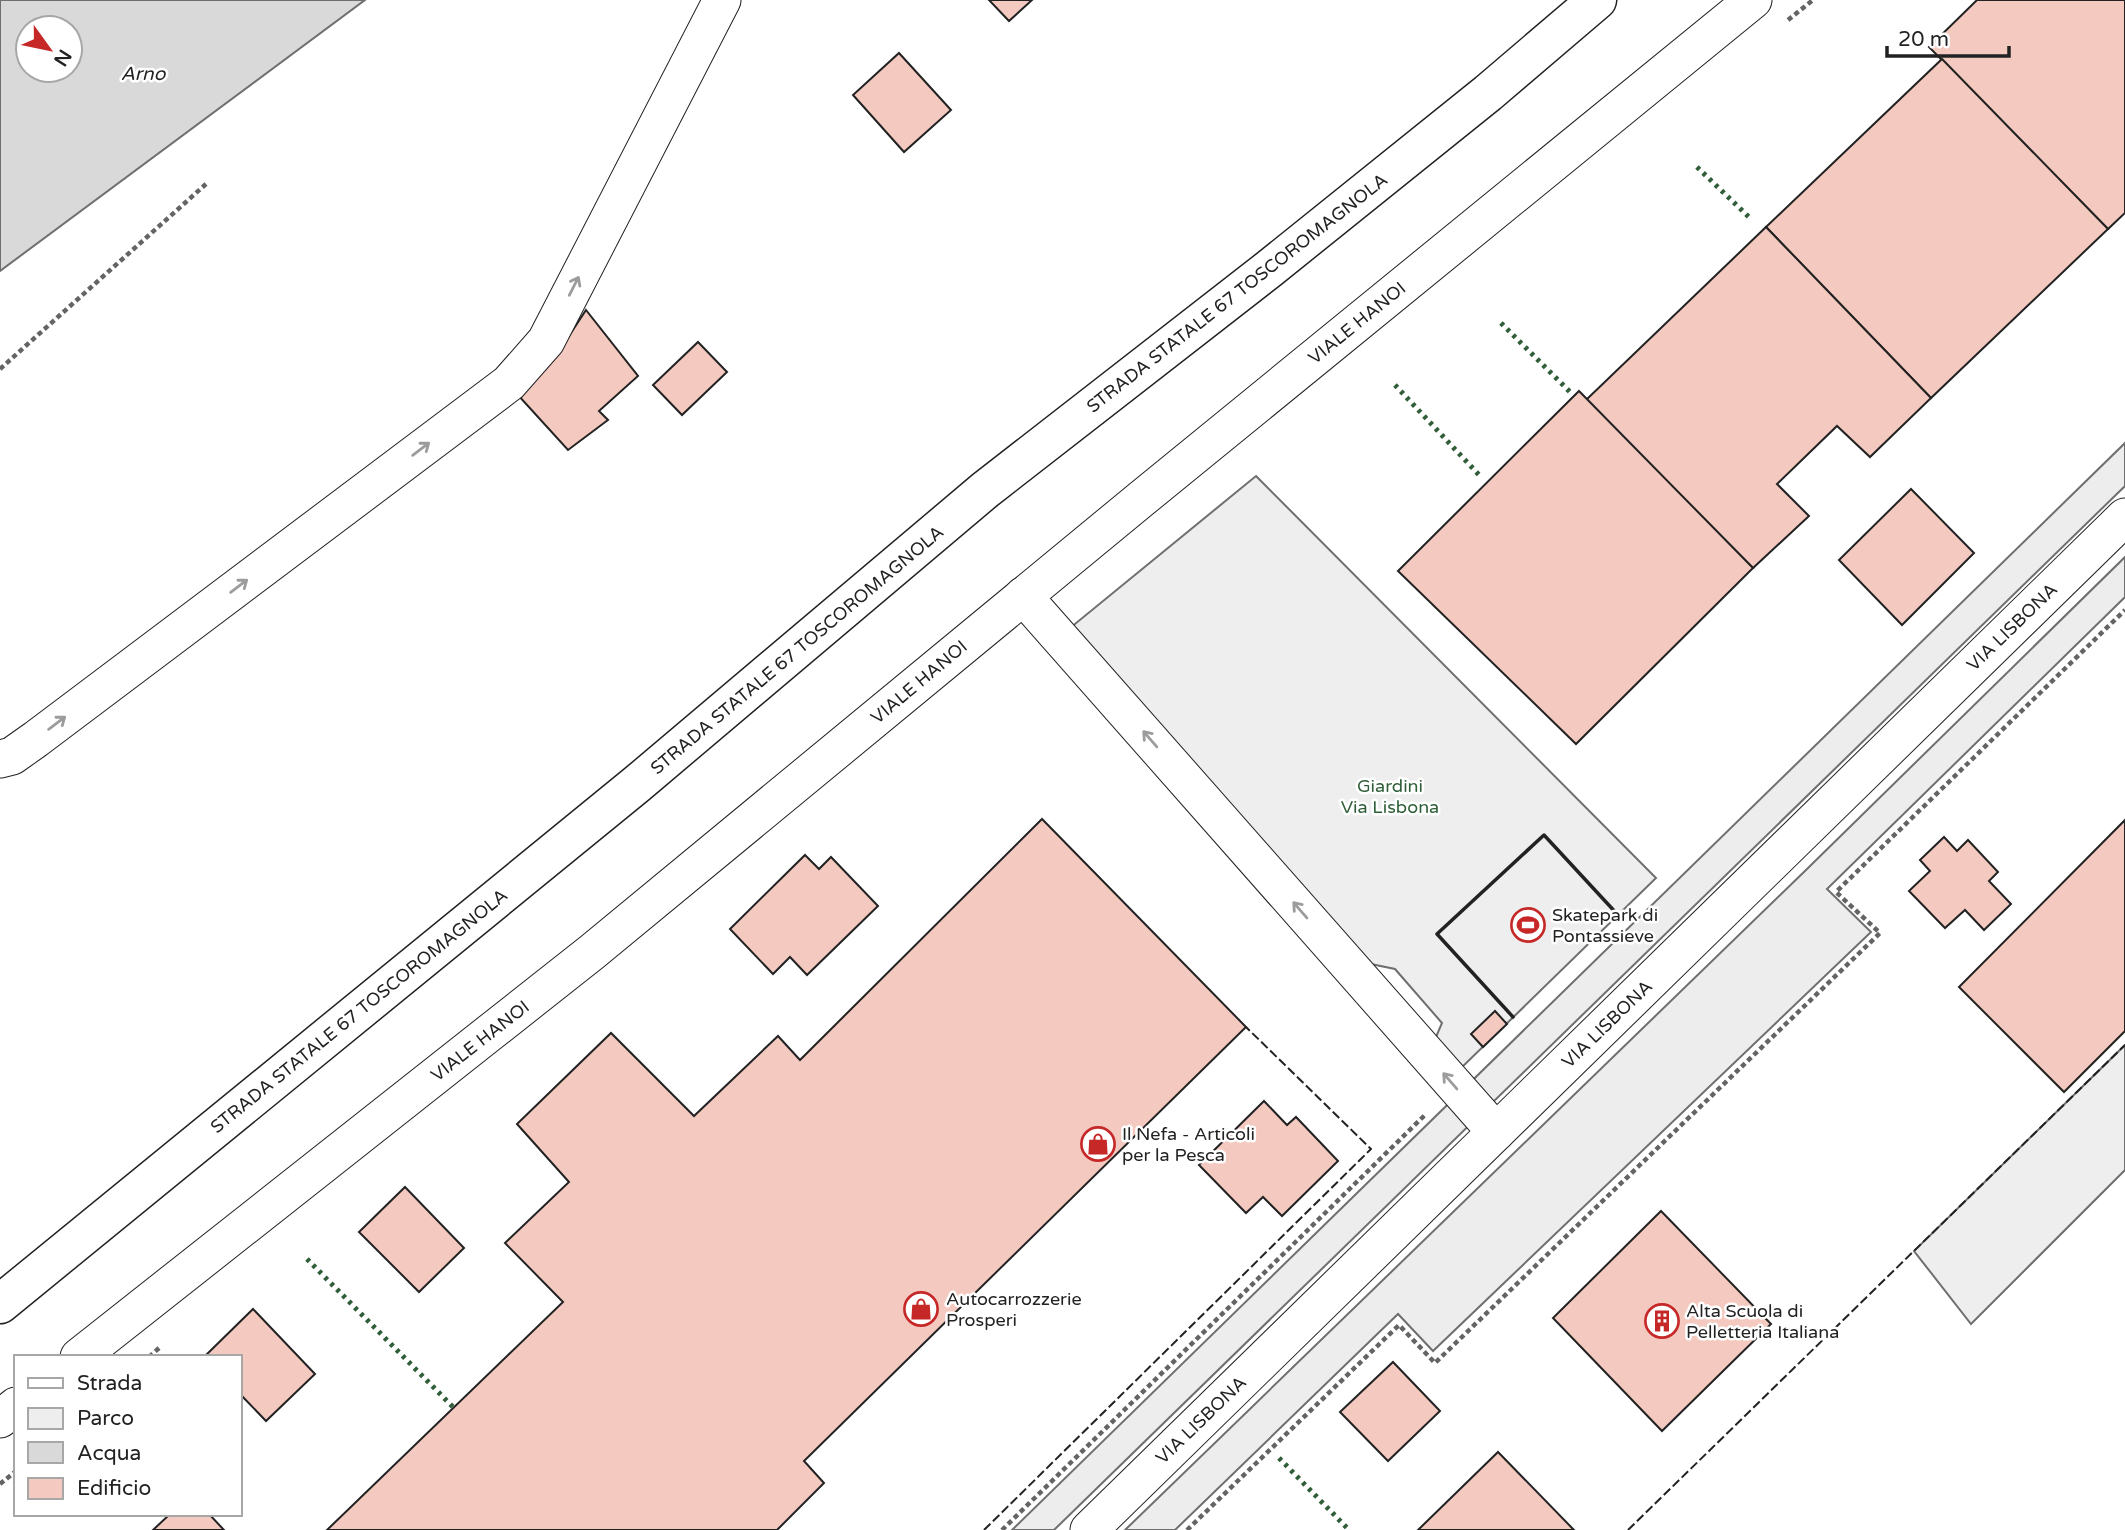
<svg xmlns="http://www.w3.org/2000/svg" width="2125" height="1530" font-family="'Varela Round',sans-serif">
	<style>
		.green { fill: #eee; stroke: #6f6f6f; stroke-width: 2 }
		.parking { fill: #ededed; stroke: #6f6f6f; stroke-width: 2 }
		.water { fill: #d9d9d9; stroke: #6f6f6f; stroke-width: 2; fill-rule: evenodd }
		.building { fill: #f3c9c0; stroke: #222; stroke-width: 2 }
		.lines { fill: none; stroke-linecap: round; stroke-linejoin: round }
		.street-casing { stroke: #222; stroke-width: 39 }
		.primary-casing { stroke: #222; stroke-width: 41 }
		.path { stroke: #646464; stroke-width: 4.5; stroke-dasharray: 5 3.5; stroke-linecap: butt }
		.street { stroke: #fff; stroke-width: 37 }
		.primary { stroke: #fff; stroke-width: 38 }
		.hedge { stroke: #2f5e38; stroke-width: 5; stroke-dasharray: 3.5 5; stroke-linecap: butt }
		.fence { stroke: #222; stroke-width: 2; stroke-dasharray: 9 3.5; stroke-linecap: butt }
		.wall { stroke: #222; stroke-width: 3.5 }
		.oneway { stroke: #9c9c9c }
		.labels { text-anchor: middle; stroke-width: 5; stroke-linejoin: round; paint-order: stroke }
		.street-label { font-size: 18px; fill: #222; stroke: #fff }
		.park-label { font-size: 18px; fill: #2f5e38; stroke: #fff }
		.poi-label { font-size: 18px; fill: #222; stroke: #fff; text-anchor: start }
		.water-label { font-size: 19px; font-style: italic; fill: #222; stroke: #fff }
	</style>
	<rect width="100%" height="100%" fill="#fff"/>
	<g class="green">
		<path d="M1256,476l400,402 -200,195 -23,-29 9,-21 -47,-54 -34,-7 -291,-334z"/>
		<path d="M2125,1045v125l-154,154 -57,-73z"/>
	</g>
	<g class="parking">
		<path d="M2125,443v43l-1071,1044h-42z"/>
		<path d="M2125,557v40l-298,292 44,43 -438,419 -35,-37 -223,216h-50l682,-661z"/>
	</g>
	<path class="water" d="M0,0h365l-365,271zM28,28h42v42h-42z"/>
	<g class="building">
		<path d="M989,0h43l-23,21z"/>
		<path d="M1977,0h148v213l-17,16 -179,-182z"/>
		<path d="M899,53l52,57 -47,42 -51,-57z"/>
		<path d="M1942,59l166,170 -177,169 -165,-171z"/>
		<path d="M1766,227l165,171 -61,59 -33,-31 -60,58 32,32 -56,52 -167,-168z"/>
		<path d="M586,310l52,66 -39,35 9,9 -40,30 -51,-56 44,-46z"/>
		<path d="M698,342l29,30 -45,43 -29,-30z"/>
		<path d="M1579,391l174,177 -177,176 -178,-173z"/>
		<path d="M1911,489l63,64 -72,72 -63,-65z"/>
		<path d="M1042,819l204,208 -442,434 20,22 -47,47h-450l236,-228 -58,-59 64,-61 -52,-58 94,-91 83,83 84,-80 22,24z"/>
		<path d="M2125,820v211l-61,61 -105,-105z"/>
		<path d="M1944,837l13,14 11,-11 30,32 -9,9 22,23 -27,26 -19,-20 -20,18 -36,-37 21,-20 -10,-11z"/>
		<path d="M805,855l14,14 12,-12 47,49 -71,69 -17,-18 -17,17 -43,-45z"/>
		<path d="M1495,1011l12,13 -24,23 -12,-13z"/>
		<path d="M1264,1101l23,24 9,-8 42,44 -56,55 -19,-19 -17,16 -47,-48z"/>
		<path d="M405,1187l59,61 -45,44 -60,-60z"/>
		<path d="M1661,1211l110,113 -109,107 -109,-113z"/>
		<path d="M253,1309l62,65 -49,47 -26,-27v-37h-36z"/>
		<path d="M1393,1362l47,49 -52,50 -48,-49z"/>
		<path d="M1498,1452l76,78h-156z"/>
		<path d="M170,1514h39l15,16h-71z"/>
	</g>
	<g class="lines">
		<g class="street-casing">
			<g id="street">
				<path d="M1023,596l473,536"/>
				<path d="M0,759l12,-3 24,-17 473,-356 37,-42 176,-341"/>
				<path d="M79,1357l513,-405 548,-452 613,-500"/>
				<path d="M0,1419l16,-13"/>
				<path d="M1089,1530l1036,-1013"/>
			</g>
		</g>
		<g class="primary-casing">
			<path id="primary" d="M0,1304l637,-520 348,-294 284,-221 219,-176 109,-93"/>
		</g>
		<g class="path">
			<path d="M1788,20l25,-20"/>
			<path d="M0,369l206,-185"/>
			<path d="M149,1357l10,-9"/>
			<path d="M0,1484l16,-13"/>
			<path d="M1002,1530l424,-416"/>
			<path d="M1187,1530l212,-205 36,38 445,-430 -44,-41 289,-282"/>
		</g>
		<use href="#street" class="street"/>
		<use href="#primary" class="primary"/>
		<g class="hedge">
			<path d="M1697,167l55,53"/>
			<path d="M1501,323l69,69"/>
			<path d="M1395,385l85,91"/>
			<path d="M307,1259l146,148"/>
			<path d="M1279,1458l70,72"/>
		</g>
		<g class="fence">
			<path d="M984,1530l387,-381 -125,-122"/>
			<path d="M1628,1530l497,-485"/>
		</g>
		<path class="wall" d="M1513,1017l-76,-83 107,-99 74,80"/>
	</g>
	<defs><path id="oneway-shaft" d="M-6 0H5M1.5-3L5.5 0L1.5 3" fill="none" stroke-width="1.6" stroke-linecap="round" stroke-linejoin="round" transform="scale(1.75)"/></defs>
	<g class="oneway">
		<use href="#oneway-shaft" transform="translate(574 286) rotate(-63)"/>
		<use href="#oneway-shaft" transform="translate(421 449) rotate(-37)"/>
		<use href="#oneway-shaft" transform="translate(239 586) rotate(-37)"/>
		<use href="#oneway-shaft" transform="translate(57 723) rotate(-37)"/>
		<use href="#oneway-shaft" transform="translate(1150 739) rotate(-131)"/>
		<use href="#oneway-shaft" transform="translate(1300 910) rotate(-131)"/>
		<use href="#oneway-shaft" transform="translate(1450 1081) rotate(-131)"/>
	</g>
	<defs>
		<g id="stadium-ring" transform="scale(1.75)"><circle r="9.5" fill="#fff" stroke="#c62828" stroke-width="1.5"/><path d="M0-5a6.5 5 0 1 0 0 10a6.5 5 0 1 0 0-10ZM-3.5-1.8h7v3.6h-7Z" fill="#c62828"/></g>
		<g id="shop-ring" transform="scale(1.75)"><circle r="9.5" fill="#fff" stroke="#c62828" stroke-width="1.5"/><path d="M-5-2.5h2.3a2.7 3.5 0 0 1 5.4 0H5L5.5 6h-11ZM-1.5-2.5h3a1.5 2.3 0 0 0-3 0Z" fill="#c62828"/></g>
		<g id="building-ring" transform="scale(1.75)"><circle r="9.5" fill="#fff" stroke="#c62828" stroke-width="1.5"/><path d="M-4-6H4V6H1V3H-1V6H-4ZM-2.5-4.3h1.7v1.8h-1.7ZM.8-4.3h1.7v1.8H.8ZM-2.5-1h1.7V.8h-1.7ZM.8-1h1.7V.8H.8Z" fill="#c62828"/></g>
	</defs>
	<g fill-rule="evenodd">
		<use href="#stadium-ring" x="1528" y="925"/>
		<use href="#shop-ring" x="1098" y="1144"/>
		<use href="#shop-ring" x="921" y="1309"/>
		<use href="#building-ring" x="1662" y="1321"/>
	</g>
	<g class="labels">
		<g class="street-label">
			<text transform="translate(1237 293) rotate(-38)" y="6">STRADA STATALE 67 TOSCOROMAGNOLA</text>
			<text transform="translate(1357 323) rotate(-39)" y="6">VIALE HANOI</text>
			<text transform="translate(2012 627) rotate(-44)" y="6">VIA LISBONA</text>
			<text transform="translate(797 650) rotate(-40)" y="6">STRADA STATALE 67 TOSCOROMAGNOLA</text>
			<text transform="translate(919 682) rotate(-40)" y="6">VIALE HANOI</text>
			<text transform="translate(359 1011) rotate(-39)" y="6">STRADA STATALE 67 TOSCOROMAGNOLA</text>
			<text transform="translate(1607 1024) rotate(-44)" y="6">VIA LISBONA</text>
			<text transform="translate(480 1041) rotate(-38)" y="6">VIALE HANOI</text>
			<text transform="translate(1201 1420) rotate(-44)" y="6">VIA LISBONA</text>
		</g>
		<g class="park-label">
			<text x="1390" y="792">Giardini<tspan x="1390" dy="21">Via Lisbona</tspan></text>
		</g>
		<g class="poi-label">
			<text x="1552" y="921">Skatepark di<tspan x="1552" dy="21">Pontassieve</tspan></text>
			<text x="1122" y="1140">Il Nefa - Articoli<tspan x="1122" dy="21">per la Pesca</tspan></text>
			<text x="946" y="1305">Autocarrozzerie<tspan x="946" dy="21">Prosperi</tspan></text>
			<text x="1686" y="1317">Alta Scuola di<tspan x="1686" dy="21">Pelletteria Italiana</tspan></text>
		</g>
		<g class="water-label">
			<text x="143" y="80">Arno</text>
		</g>
	</g>
	<rect x="14" y="1355" width="228" height="161" fill="#ffffff" stroke="#a7a7a7" stroke-width="2"/>
	<rect x="28" y="1378" width="35" height="10" fill="#ffffff" stroke="#a7a7a7" stroke-width="2"/>
	<text x="77" y="1390" font-size="21" fill="#222222">Strada</text>
	<rect x="28" y="1408" width="35" height="21" fill="#eeeeee" stroke="#a7a7a7" stroke-width="2"/>
	<text x="77" y="1425" font-size="21" fill="#222222">Parco</text>
	<rect x="28" y="1442" width="35" height="21" fill="#d9d9d9" stroke="#a7a7a7" stroke-width="2"/>
	<text x="77" y="1460" font-size="21" fill="#222222">Acqua</text>
	<rect x="28" y="1478" width="35" height="21" fill="#f3c9c0" stroke="#a7a7a7" stroke-width="2"/>
	<text x="77" y="1495" font-size="21" fill="#222222">Edificio</text>
	<g transform="translate(49 49) rotate(123)"><circle r="33" fill="#ffffff" stroke="#a7a7a7" stroke-width="2"/>
	<path d="M0-5L12 26L0 18L-12 26Z" fill="#c62828"/>
	<text y="-10" font-size="19" font-weight="bold" text-anchor="middle" fill="#222222">N</text>
	</g>
	<path d="M1887 46v10h122v-10" fill="none" stroke="#222222" stroke-width="3.5"/>
	<text x="1898" y="46" font-size="21" fill="#222222" stroke="#ffffff" stroke-width="5" paint-order="stroke">20 m</text>
</svg>
